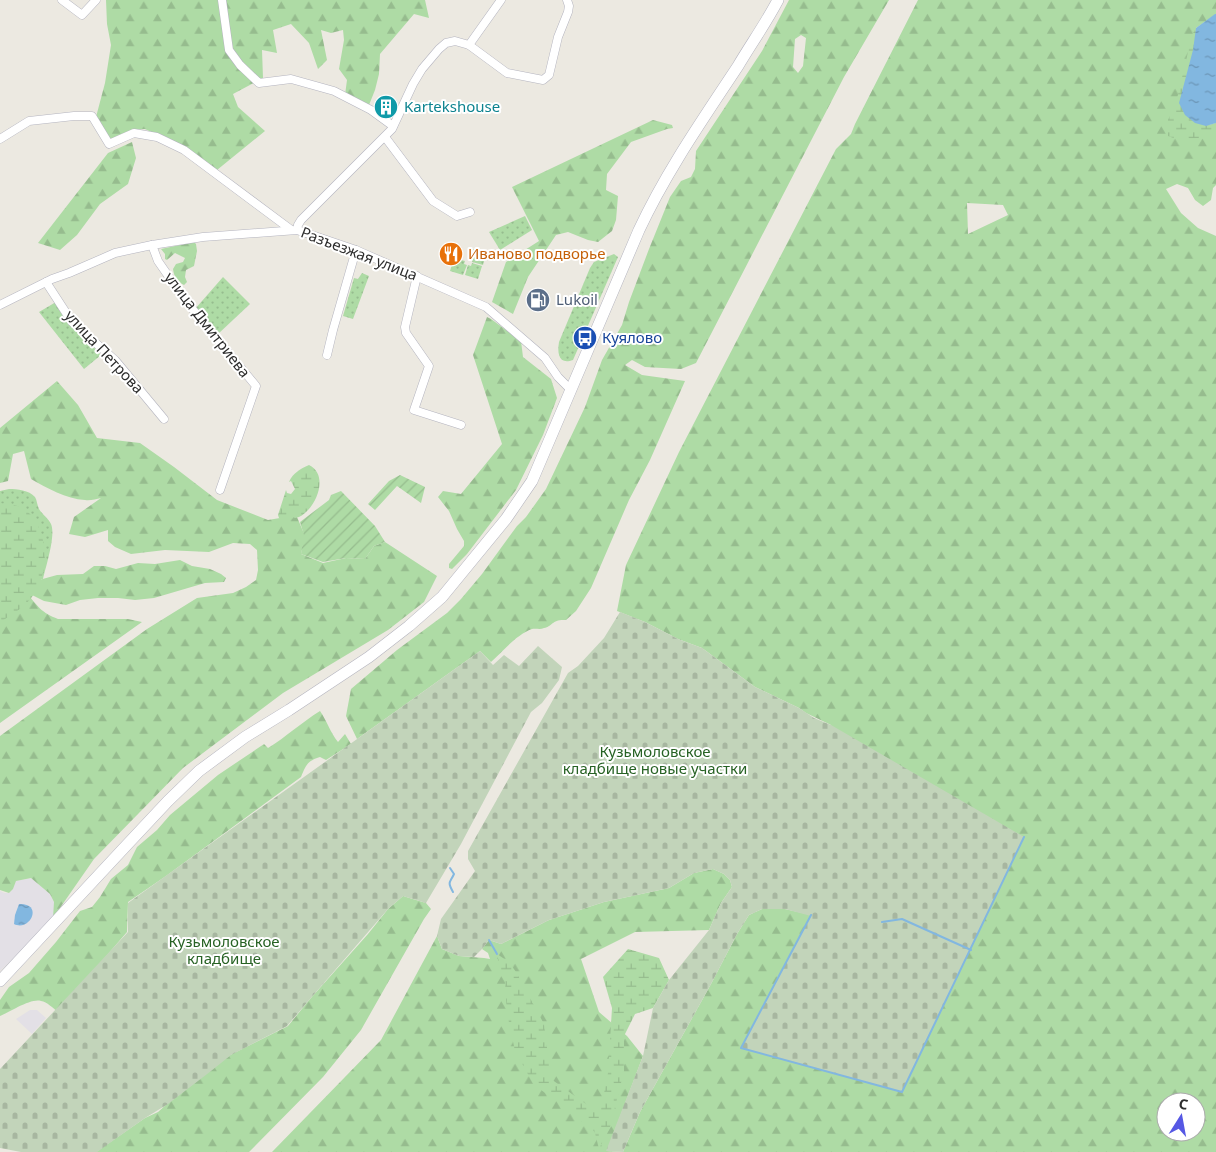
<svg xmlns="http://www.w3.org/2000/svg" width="1216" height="1152" font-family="'Noto Sans',sans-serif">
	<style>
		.industrial { fill: #e3e0e6 }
		.grass { fill: url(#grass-dots) }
		.forest { fill: url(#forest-firs); fill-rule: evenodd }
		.wetland { fill: url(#wetland-marsh) }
		.cemetery { fill: url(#cemetery-stones) }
		.garden { fill: url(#garden-furrows) }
		.water { fill: url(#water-ripples) }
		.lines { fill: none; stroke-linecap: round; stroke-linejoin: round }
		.stream { stroke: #82b7e0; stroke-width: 2 }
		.minor-casing { stroke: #b4b4bf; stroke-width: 9 }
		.secondary-casing { stroke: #b4b4bf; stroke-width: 12 }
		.minor { stroke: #fff; stroke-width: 8 }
		.secondary { stroke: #fff; stroke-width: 11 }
		.labels { text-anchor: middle; stroke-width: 4; stroke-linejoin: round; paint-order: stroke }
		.culture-label { font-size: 15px; fill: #0d838f; stroke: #fff; text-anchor: start }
		.street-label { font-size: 15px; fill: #2d2d2d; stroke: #fff }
		.food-label { font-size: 15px; fill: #c56008; stroke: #fff; text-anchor: start }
		.service-label { font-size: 15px; fill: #4e5e75; stroke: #fff; text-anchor: start }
		.transit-label { font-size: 15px; fill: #164399; stroke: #fff; text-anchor: start }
		.park-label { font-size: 15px; fill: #276224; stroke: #fff }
	</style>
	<defs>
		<pattern id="grass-dots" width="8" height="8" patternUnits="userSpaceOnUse" patternTransform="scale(1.25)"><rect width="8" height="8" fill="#aedba5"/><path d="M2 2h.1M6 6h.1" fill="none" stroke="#96bc8e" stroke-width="1.8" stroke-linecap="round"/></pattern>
		<pattern id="forest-firs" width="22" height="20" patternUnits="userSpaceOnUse" patternTransform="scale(1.25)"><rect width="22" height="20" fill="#aedba5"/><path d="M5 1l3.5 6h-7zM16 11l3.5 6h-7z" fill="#96bc8e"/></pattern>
		<pattern id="wetland-marsh" width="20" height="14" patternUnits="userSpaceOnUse" patternTransform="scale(1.25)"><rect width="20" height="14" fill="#aedba5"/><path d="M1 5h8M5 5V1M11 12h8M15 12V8" fill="none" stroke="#96bc8e"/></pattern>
		<pattern id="cemetery-stones" width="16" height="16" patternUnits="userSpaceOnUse" patternTransform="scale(1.25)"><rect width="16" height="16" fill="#c2d4ba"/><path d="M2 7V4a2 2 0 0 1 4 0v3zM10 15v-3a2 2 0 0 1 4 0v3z" fill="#a7b6a0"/></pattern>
		<pattern id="garden-furrows" width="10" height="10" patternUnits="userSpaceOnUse" patternTransform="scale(1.25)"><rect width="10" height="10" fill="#aedba5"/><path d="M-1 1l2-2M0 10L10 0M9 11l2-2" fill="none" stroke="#96bc8e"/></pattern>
		<pattern id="water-ripples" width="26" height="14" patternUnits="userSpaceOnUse" patternTransform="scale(1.25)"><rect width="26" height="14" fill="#82b7e0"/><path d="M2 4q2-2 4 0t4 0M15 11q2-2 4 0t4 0" fill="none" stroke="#6b95b6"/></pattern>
	</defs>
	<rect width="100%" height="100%" fill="#ece9e1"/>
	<g class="industrial">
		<path d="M31,878l19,16 4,8v17l-54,52v-80l4,2h5l4,-4 3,-8z"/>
		<path d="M30,1010h7l9,8 -14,16 -16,-15z"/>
	</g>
	<g class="grass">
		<path d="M525,216l7,14 -32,20 -11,-18z"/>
		<path d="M473,249l13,4 -3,12 -11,-3 1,-3 -3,-1z"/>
		<path d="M614,254l4,3 -45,103c-14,5 -16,-6 -14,-18l31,-74 4,-6z"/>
		<path d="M454,258l11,3 -1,3 3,1 -4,10 -13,-4z"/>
		<path d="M472,263l10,3 -4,13 -13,-4 3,-10 3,1z"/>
		<path d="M362,273l7,3 -16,43 -10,-3 11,-38 4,1z"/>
		<path d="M223,277l27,27 -33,31 -22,-26z"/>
		<path d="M56,302l11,17 34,36 -17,14 -45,-57z"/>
		<path d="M9,489c8,0 20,1 26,8 2,3 2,8 4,12 3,5 10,10 12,15 5,11 -5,42 -8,55l-4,1 -39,-10v-79z"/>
	</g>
	<g class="forest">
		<path d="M106,0h319l4,18 -15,-4 -34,40 -1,20 -4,16 -6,15 -24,-10 2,-15 -8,-11 5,-29 -1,-10 -12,3 -10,-3 6,30 -9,9 -9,-26 -18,-19 -18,6 4,23 -15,-3 1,28 -30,16 5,13 27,24 -48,39 -32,-22 -40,-19 -13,1 -23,10 -13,-23 9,-34 6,-38 -4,-21z"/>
		<path d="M789,0h100l-45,77 -148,286 -15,6 -36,-2 -13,-7 -7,5 17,10 43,6 -35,79 -21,40 -38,88 -15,23 -10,9c-14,-1 -13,6 -22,8 -4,2 -8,0 -12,1 -16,6 -29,22 -41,33l-11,-11 -123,88 -11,-23 5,-27 46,-39 50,-37 14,-14 21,-25 35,-48 9,-9 20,-28 39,-82 17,-47 20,-35 7,-23 20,-53 21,-52 11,-16 10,-4 4,-8 1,-18 66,-100zM801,35l5,3 -3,28 -5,7 -5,-6 2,-28z"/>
		<path d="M918,0h298v14l-20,14 10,98 10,-3v62l-3,3 -2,12 -8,6 -8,-6 -7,-12 -11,-4 -11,5 15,24 17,15 18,8v916h-944l109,-112 56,-104 5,13 17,7 25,2 6,1 -2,-6 -6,-4 7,-9 12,4 48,-24 55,-18 65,-14 25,-15 19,-4 11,5 6,6 2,7 -11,16 -12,27 -74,2 -54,27 18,53 28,24 16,20 -36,95 16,1 17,-40 71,-128 26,-50 12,-19 13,-6h23l26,6 92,177 -72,-367 -25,-12 -7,-5 -44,-21 -53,-39 -24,-9 -33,-17 -28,-11 9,-46 53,-113 157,-303 15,-15 4,-10zM967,203l36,2 5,10 -40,19zM1166,1102h30v30h-30z"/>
		<path d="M653,120l19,5 1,3 -6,1 -36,13 -24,32 -1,16 12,6 -2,24 -4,11 -14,11 -10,-2 -20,-8 -12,3 -28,42 -15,37 -21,-12 14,-40 33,-21 -27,-54z"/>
		<path d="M132,142l4,16 -8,26 -28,20 -23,31 -17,15 -22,-7 70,-90z"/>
		<path d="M194,242l2,2 1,7 -3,15 -8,4 -1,7 2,5 -3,3c-7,-4 -10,-8 -11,-16l3,-5 7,-2 2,-4 -10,-5 -8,7 -2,-1v-5l-4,-5z"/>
		<path d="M487,317l4,2 30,22 2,16 28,22 6,19 -14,37 -27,55 -49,64 -15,15 -3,-1v-4l15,-18v-5l-7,-12 -8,-18 -11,-14 5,-6 18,3 41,-50 -29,-89z"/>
		<path d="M57,381l21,24 19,33 43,5 34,24 43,33 51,20 12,-2 17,-1 8,19 -4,18 22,9 23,-5 19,1 9,-13 11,-4 52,34 -13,26 -36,28 -105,63 -100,75 -89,91 -41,59 1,-16 -4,-8 -19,-16 -15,3 -3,8 -4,4 -9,-3v-154l147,-107 50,-31 36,-5 13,-6 10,-7 2,-10 -1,-20 -7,-6 -17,-1 -24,9 -44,-2 -34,4 -16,-7 -7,-6v-11l-23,7 -16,-3 5,-17 27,-19c-5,1 -11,3 -16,2 -19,-1 -38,-12 -54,-21l-7,-28 -11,3 -5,27 -8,2v-55z"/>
		<path d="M180,560l12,6 18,3 11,5 5,4 -2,4 -19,1 -51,15 -19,2 -17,-2h-20l-18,2 -14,5 -22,-4 -16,-8 11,-13 18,-5 26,-1 11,-8h11l11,3 22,-6 17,1z"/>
		<path d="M27,593c10,13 15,20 31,26h70l14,3 -142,101v-106z"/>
		<path d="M320,711c7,10 10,21 18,31l7,-8 6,10 -25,16 -6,-3c-13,4 -14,8 -19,20l-135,99 -38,26 -1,30 -69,80c-5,-4 -11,-10 -17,-11 -10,-3 -31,11 -41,15v-16l9,-13 20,-14 27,-31 24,-31 12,-4 8,-10 11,-18 17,-14 9,-18 20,-17 13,-15 48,-40 46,-31 4,4c18,-11 34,-26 52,-37z"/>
		<path d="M403,896l23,7 5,6 -7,10 -63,111 -38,47 -74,75h-153l49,-34 13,-6 19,-17 53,-40 58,-29 22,-27 58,-65 20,-25z"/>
	</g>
	<g class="wetland">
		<path d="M1196,28l-3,22 13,76 10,-3v12l-2,1c-15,2 -32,6 -46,0v-16l8,-17 16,-68z"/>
		<path d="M309,465c21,10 7,44 -10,52 -6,2 -14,2 -20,1l-1,-3 8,-25 1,3 4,1 4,-5 -4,-8 -2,1c4,-9 11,-13 20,-17z"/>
		<path d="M0,503c8,1 19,2 26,7 21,18 24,55 11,79 -7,15 -24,25 -37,33z"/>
		<path d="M628,949l31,9 10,22 -16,28 -18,6 -11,22v35l-14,56 -11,22 -4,-16 -4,-6 -6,-3 -20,-17 -31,-22 -19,-34 -8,-38 -2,-32 -6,-15 -2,-12 12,8 7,10 28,52 7,55 49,35 8,-41 4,-65 -9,-31z"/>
	</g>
	<g class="cemetery">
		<path d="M620,612l25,10 33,17 24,9 53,39 44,21 15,10 17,7 193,112 -122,255 -161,-44 70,-132 -26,-7h-23l-13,6 -12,19 -26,50 -71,128 -17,40 -17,-1 37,-95 10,-48 16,-28 40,-50 12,-27 11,-16 -2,-7 -6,-6 -11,-5 -19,4 -25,15 -65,14 -55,18 -48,24 -12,-4 -7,9 -8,8 -15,-1 -17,-7 -5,-13 4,-17 34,-48 -7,-12v-8l100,-178 10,-7 26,-28z"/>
		<path d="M538,646l24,21 -3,13 -17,23 -11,9 -70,132 -35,59 -23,-7 -15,13 -78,90 -23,27 -56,29 -20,16 -43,33 -23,14 -48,34h-76l-21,-4v-79l128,-137v-29l352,-252 13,14 11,-10 15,11z"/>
	</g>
	<g class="garden">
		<path d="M400,475l25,12 -4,16 -24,-17 -22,24 -7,-6 21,-23z"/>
		<path d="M341,491l34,35 10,16 -11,4 -9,13 -19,-1 -23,4 -22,-8 3,-19 -4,-13 29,-22 2,-5z"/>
	</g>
	<g class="water">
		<path d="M1215,14h1v109l-10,3 -11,-3 -10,-8 -6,-12 14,-53 3,-22z"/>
		<path d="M19,904c25,-1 11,28 -5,20l1,-9z"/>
	</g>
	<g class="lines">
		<g class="stream">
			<path d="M450,868l4,6c-4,9 -7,7 -1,18"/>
			<path d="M811,915l-70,133 161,44 122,-255"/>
			<path d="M882,922l20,-3 69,31"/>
			<path d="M489,940l8,14"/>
		</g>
		<g class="minor-casing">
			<g id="minor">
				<path d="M62,0l20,15 14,-15"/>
				<path d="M222,0l7,50 11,15 19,18 32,-4 43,12 37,19 22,16"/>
				<path d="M469,45l38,28 36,7 6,-5 9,-38 10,-25 1,-6 -2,-6"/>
				<path d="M385,137l48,64 24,15 13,-4"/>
				<path d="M0,139l29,-18 45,-5h18l17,28 25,-11 23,4 27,13 106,79"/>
				<path d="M297,230l1,-5 3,-5 91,-91 21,-45 9,-15 17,-20 7,-6 9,-2 14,4 32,-45"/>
				<path d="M152,245l6,16 27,39 71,86 -36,104"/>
				<path d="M417,276l-12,51 1,6 23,33 -15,44 47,15"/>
				<path d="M46,282l26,40 43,38 49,59"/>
				<path d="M0,305l52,-26 17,-6 46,-20 37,-8 51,-8 94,-7 59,20 130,57 59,51 13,19 13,13"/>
				<path d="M327,355l6,-25 23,-80"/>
			</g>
		</g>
		<g class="secondary-casing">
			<path id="secondary" d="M0,981l123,-132 45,-48 31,-30 46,-34 44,-27 80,-53 40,-31 33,-29 64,-78 26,-38 107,-251c27,-58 64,-111 99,-164 13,-22 28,-43 40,-66"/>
		</g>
		<use href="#minor" class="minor"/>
		<use href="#secondary" class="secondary"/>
	</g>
	<defs>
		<g id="building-disc" transform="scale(1.25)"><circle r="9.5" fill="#0f9aa8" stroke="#fff"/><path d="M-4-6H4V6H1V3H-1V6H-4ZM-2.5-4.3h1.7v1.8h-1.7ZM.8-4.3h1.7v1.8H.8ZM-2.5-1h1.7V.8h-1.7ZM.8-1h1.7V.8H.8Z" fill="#fff"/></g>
		<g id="restaurant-disc" transform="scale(1.25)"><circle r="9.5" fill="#e8710a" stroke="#fff"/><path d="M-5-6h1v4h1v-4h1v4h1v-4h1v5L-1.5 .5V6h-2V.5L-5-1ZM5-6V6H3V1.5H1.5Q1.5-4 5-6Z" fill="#fff"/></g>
		<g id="fuel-disc" transform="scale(1.25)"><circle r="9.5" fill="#5c6f8a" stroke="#fff"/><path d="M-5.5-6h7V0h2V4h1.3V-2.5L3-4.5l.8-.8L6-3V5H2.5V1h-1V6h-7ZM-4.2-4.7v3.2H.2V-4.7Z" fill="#fff"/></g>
		<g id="bus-disc" transform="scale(1.25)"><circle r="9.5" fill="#1a4fb4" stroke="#fff"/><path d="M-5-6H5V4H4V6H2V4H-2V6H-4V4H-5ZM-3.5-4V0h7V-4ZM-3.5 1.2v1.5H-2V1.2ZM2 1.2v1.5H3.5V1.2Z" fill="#fff"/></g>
	</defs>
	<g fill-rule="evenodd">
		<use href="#building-disc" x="386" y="107"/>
		<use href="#restaurant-disc" x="451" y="254"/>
		<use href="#fuel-disc" x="538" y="300"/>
		<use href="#bus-disc" x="585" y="338"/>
	</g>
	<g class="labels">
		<g class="culture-label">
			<text x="404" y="112">Kartekshouse</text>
		</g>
		<g class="street-label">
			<text transform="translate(359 254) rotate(21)" y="5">Разъезжая улица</text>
			<text transform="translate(207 325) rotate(52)" y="5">улица Дмитриева</text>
			<text transform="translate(104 352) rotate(47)" y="5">улица Петрова</text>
		</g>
		<g class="food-label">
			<text x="468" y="259">Иваново подворье</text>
		</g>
		<g class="service-label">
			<text x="556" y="305">Lukoil</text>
		</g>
		<g class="transit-label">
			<text x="602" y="343">Куялово</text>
		</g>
		<g class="park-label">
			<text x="655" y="757">Кузьмоловское<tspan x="655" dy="17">кладбище новые участки</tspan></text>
			<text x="224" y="947">Кузьмоловское<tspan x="224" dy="17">кладбище</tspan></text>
		</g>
	</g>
	<g transform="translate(1181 1117) rotate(11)"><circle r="24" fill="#ffffff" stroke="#ababab"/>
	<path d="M0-4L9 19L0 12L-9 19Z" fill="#5658e4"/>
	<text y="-8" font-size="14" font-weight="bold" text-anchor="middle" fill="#2d2d2d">С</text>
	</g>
</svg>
